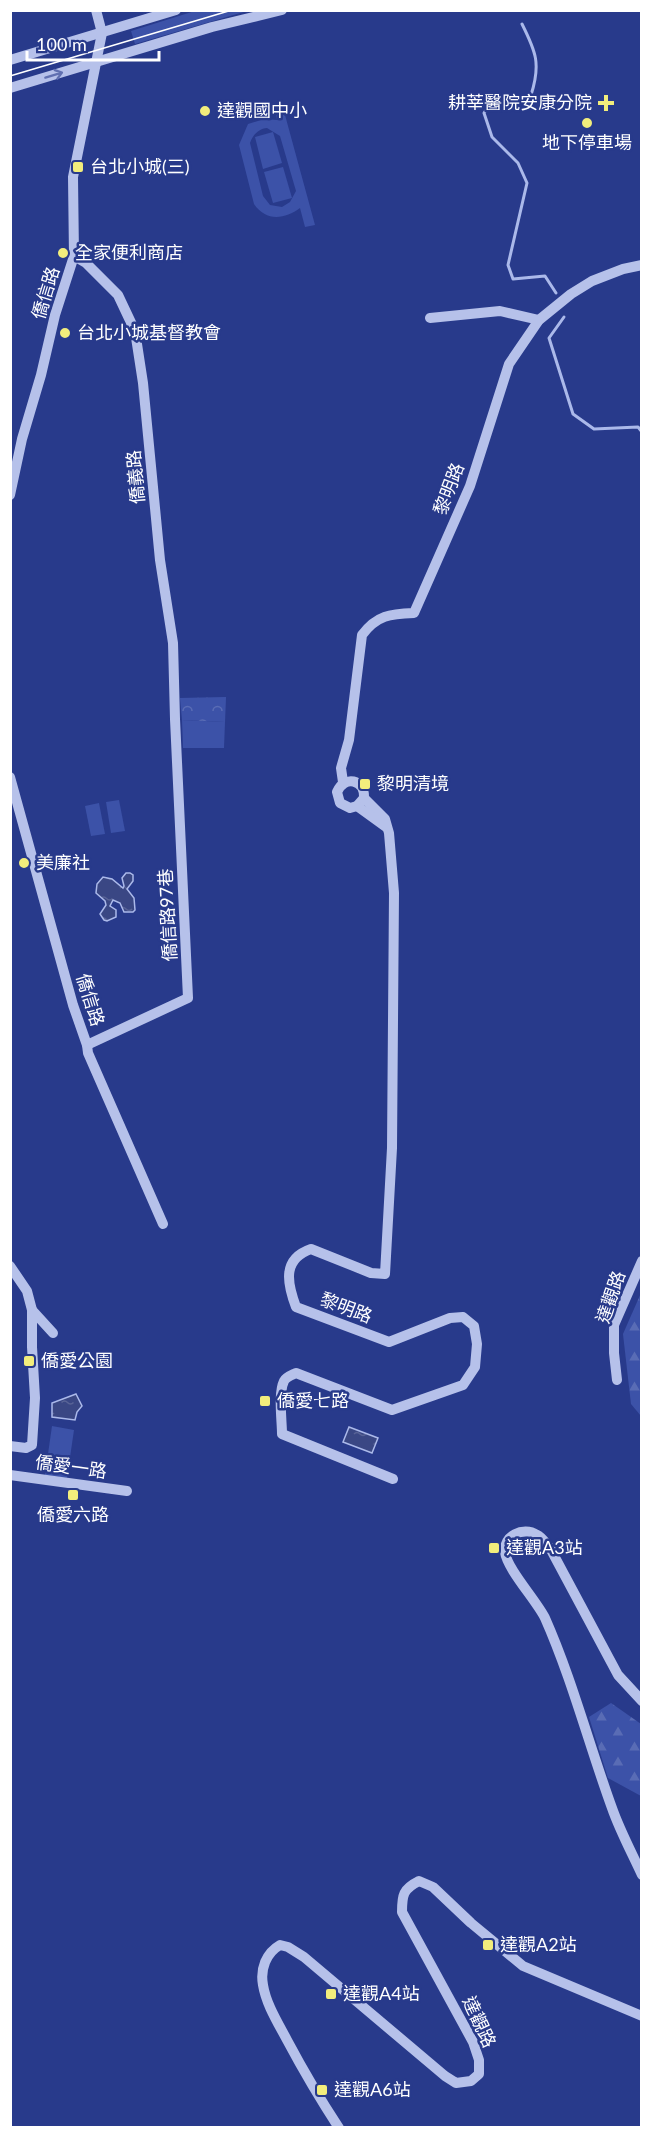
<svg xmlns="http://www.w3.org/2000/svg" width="652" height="2138" font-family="Lato,'Noto Sans TC',sans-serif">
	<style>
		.grass { fill: #3c52a8; fill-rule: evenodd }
		.forest { fill: url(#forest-firs) }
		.park { fill: url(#park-crowns) }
		.water { fill: url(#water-ripples); stroke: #abb9ea; stroke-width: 1.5 }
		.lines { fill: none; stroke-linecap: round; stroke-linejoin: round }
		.stream { stroke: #abb9ea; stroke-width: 3 }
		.minor { stroke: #b6c1ea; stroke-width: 10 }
		.tram { stroke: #fff; stroke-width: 1.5 }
		.oneway { stroke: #6170b1 }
		.poi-dot { fill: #f2ed7c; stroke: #283a8b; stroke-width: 2 }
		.labels { text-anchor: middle; stroke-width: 5; stroke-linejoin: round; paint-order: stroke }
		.poi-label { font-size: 18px; fill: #fff; stroke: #283a8b; text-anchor: start }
		.street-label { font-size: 18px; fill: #fff; stroke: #283a8b }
	</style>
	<defs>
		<pattern id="forest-firs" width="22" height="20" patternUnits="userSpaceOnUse" patternTransform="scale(1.5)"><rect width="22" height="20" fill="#3c52a8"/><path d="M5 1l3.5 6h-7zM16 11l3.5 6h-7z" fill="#596cb5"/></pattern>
		<pattern id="park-crowns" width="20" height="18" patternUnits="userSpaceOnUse" patternTransform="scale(1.5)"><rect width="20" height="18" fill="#3c52a8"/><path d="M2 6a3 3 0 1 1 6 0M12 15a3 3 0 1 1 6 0" fill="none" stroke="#596cb5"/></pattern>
		<pattern id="water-ripples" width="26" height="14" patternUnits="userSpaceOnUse" patternTransform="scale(1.5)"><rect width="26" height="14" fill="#3a4784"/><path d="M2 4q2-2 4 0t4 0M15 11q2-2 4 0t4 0" fill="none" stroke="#586396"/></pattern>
	</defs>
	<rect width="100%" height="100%" fill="#283a8b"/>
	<g class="grass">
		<path d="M198,10l49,1 -112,33 -4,-13z"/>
		<path d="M282,104l33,121 -10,2 -5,-19c-15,11 -34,14 -46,-4l-15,-59 9,-21 16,-5 13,1 -3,-14zM267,128l13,8 16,55 -6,11 -8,5 -12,-2 -7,-9 -13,-53c3,-8 8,-14 17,-15z"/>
		<path d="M273,132l9,31 -19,6 -8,-32z"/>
		<path d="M283,167l9,31 -19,5 -9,-31z"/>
		<path d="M182,720l43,2 -1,26h-41z"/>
		<path d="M119,800l6,31 -14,2 -5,-31z"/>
		<path d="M99,803l6,31 -14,2 -6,-30z"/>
		<path d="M52,1426l22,4 -7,48 -22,-3z"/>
	</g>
	<g class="forest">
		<path d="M641,1293v123l-10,-12 -8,-70z"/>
		<path d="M611,1703l30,21v72l-33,-18 -19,-61z"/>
	</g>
	<path class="park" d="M226,697l-1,25 -43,-2 -2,-22z"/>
	<g class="water">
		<path d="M126,873h4l3,2v6l-6,8 7,9 1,12 -2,2h-9l-4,-9 -7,-3 -3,6 6,4v7l-9,4 -3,-1 -4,-6 6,-9 -1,-4 -9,-8 1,-9 6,-7 9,2 11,9 1,-2 -2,-8z"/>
		<path d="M76,1394l6,12 -5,6 -2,8 -23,-3v-14z"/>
		<path d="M349,1427l29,11 -6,15 -29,-11z"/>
	</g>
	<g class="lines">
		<g class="stream">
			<path d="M522,24c14,28 19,40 9,71l-41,9 -6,9 8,24 26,26 9,20 -19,82 5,14 32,-3 11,17"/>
			<path d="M564,317l-15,21 24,76 21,15 44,-2 4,5"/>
			<path d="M642,852v1"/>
		</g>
		<g class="minor">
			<path d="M10,60l166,-50"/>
			<path d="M10,88l202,-61 70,-17"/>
			<path d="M74,256l12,7 32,32 17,36 8,52 17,177 13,83 2,76 13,279 -101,47"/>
			<path d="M430,318l70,-7 39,9"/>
			<path d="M10,495l12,-56 19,-64 14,-60 19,-59 -1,-79 29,-144 -6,-23"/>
			<path d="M10,777l63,228 14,40 1,8 75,171"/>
			<path d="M343,782l-2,-14 8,-28 13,-105c15,-20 28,-21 52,-22l56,-127 39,-122 30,-44 32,-26 21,-13 31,-12 19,-4"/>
			<path d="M364,798l-7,8 -7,2 -10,-5 -3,-11c7,-17 28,-13 27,6l21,21 4,14 5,60 -2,255 -7,126 -14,-1 -60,-24c-29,10 -24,34 -15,58l93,35 61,-24 13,-1 11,9 3,18 -2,23 -12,18 -71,25 -96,-37c-4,2 -10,4 -12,8 -6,12 -2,40 -2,53l111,45"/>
			<path d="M357,806l29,21"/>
			<path d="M10,1266l17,25 5,19v37l3,51 -3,47 -6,3 -16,-2"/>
			<path d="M32,1310l21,23"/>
			<path d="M617,1380l-3,-27v-28l28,-64"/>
			<path d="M10,1475l117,16"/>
			<path d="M642,1701l-24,-26 -68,-127c-4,-4 -8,-11 -13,-13 -14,-9 -34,1 -32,17 2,17 31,48 40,66 27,61 44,127 67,190 8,23 20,45 30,67"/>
			<path d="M339,2128c-19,-29 -36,-58 -52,-88 -9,-17 -21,-36 -24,-55 -3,-16 3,-32 17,-40l8,2 16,10 141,119 11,7 15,-2 8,-7v-14l-6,-18 -71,-130c0,-17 1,-23 17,-31l14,6 38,36 52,43 119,50"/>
		</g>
		<path class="tram" d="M10,76l222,-66"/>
	</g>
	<defs><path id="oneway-shaft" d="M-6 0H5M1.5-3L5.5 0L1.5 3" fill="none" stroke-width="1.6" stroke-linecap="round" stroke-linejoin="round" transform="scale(1.5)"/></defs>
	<use class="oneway" href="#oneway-shaft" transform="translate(54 75) rotate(-17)"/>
	<g class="poi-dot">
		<path d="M603 94h6v6h6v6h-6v6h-6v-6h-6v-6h6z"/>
		<circle cx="205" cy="111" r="6"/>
		<circle cx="587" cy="123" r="6"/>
		<rect x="72" y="161" width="12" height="12" rx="3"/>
		<circle cx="63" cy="253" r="6"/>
		<circle cx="65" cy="333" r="6"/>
		<rect x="359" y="778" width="12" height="12" rx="3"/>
		<circle cx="24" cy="863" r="6"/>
		<rect x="23" y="1355" width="12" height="12" rx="3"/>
		<rect x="259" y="1395" width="12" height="12" rx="3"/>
		<rect x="67" y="1489" width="12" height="12" rx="3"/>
		<rect x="488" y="1542" width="12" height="12" rx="3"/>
		<rect x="482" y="1939" width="12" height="12" rx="3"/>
		<rect x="325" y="1988" width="12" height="12" rx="3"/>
		<rect x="316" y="2084" width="12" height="12" rx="3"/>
	</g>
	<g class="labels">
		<g class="poi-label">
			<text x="592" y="109" text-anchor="end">耕莘醫院安康分院</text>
			<text x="217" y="117">達觀國中小</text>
			<text x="587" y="149" text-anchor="middle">地下停車場</text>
			<text x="90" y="173">台北小城(三)</text>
			<text x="75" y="259">全家便利商店</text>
			<text x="77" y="339">台北小城基督教會</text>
			<text x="377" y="790">黎明清境</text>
			<text x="36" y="869">美廉社</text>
			<text x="41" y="1367">僑愛公園</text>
			<text x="277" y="1407">僑愛七路</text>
			<text x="73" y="1521" text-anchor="middle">僑愛六路</text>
			<text x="506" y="1554">達觀A3站</text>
			<text x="500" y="1951">達觀A2站</text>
			<text x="343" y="2000">達觀A4站</text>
			<text x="334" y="2096">達觀A6站</text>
		</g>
		<g class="street-label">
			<text transform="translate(46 293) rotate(-73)" y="6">僑信路</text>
			<text transform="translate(136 477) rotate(-95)" y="6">僑義路</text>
			<text transform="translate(449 489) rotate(-69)" y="6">黎明路</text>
			<text transform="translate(168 915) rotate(-93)" y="6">僑信路97巷</text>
			<text transform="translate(90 1000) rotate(73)" y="6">僑信路</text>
			<text transform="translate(611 1297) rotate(-71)" y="6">達觀路</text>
			<text transform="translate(346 1308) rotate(21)" y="6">黎明路</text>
			<text transform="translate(71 1467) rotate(8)" y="6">僑愛一路</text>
			<text transform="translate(479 2022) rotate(65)" y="6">達觀路</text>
		</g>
	</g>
	<rect width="652" height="2138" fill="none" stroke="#ffffff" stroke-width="24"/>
	<path d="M27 51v9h132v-9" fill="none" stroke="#ffffff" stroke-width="3"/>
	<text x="36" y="51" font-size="18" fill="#ffffff" stroke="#283a8b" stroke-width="4.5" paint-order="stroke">100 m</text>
</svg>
